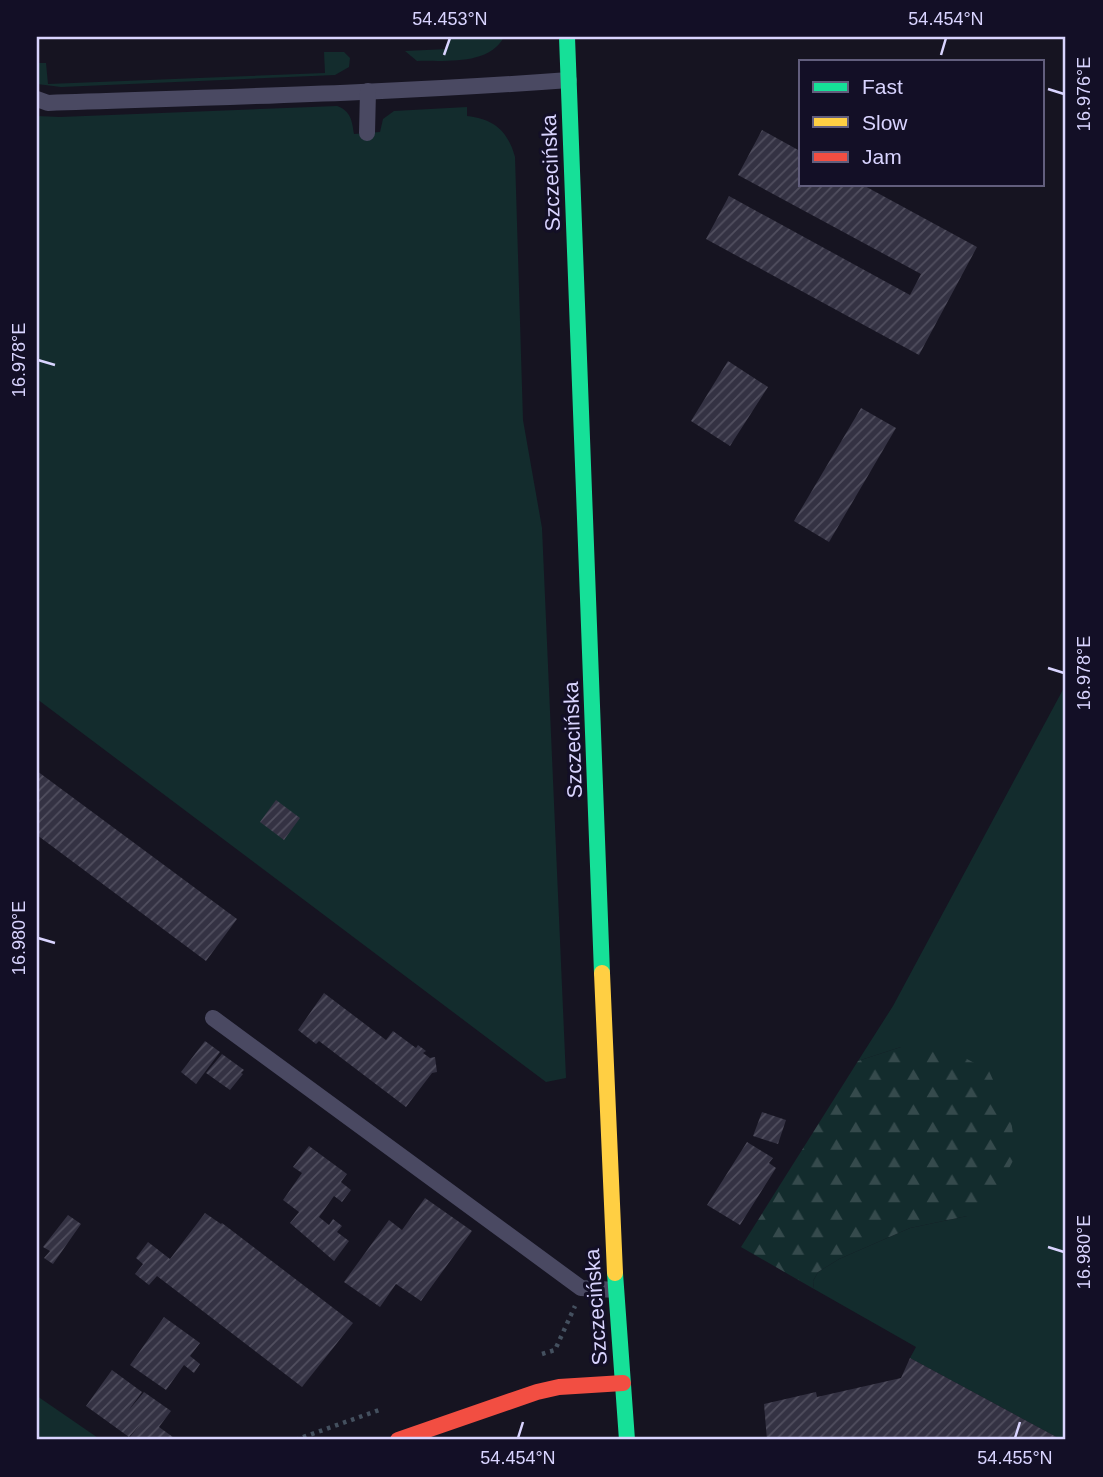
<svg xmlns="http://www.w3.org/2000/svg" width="1103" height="1477" font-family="Helvetica,sans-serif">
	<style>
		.grass { fill: #132c2d }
		.forest { fill: url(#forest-firs) }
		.building { fill: url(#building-hatch) }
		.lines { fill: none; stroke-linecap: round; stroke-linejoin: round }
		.path { stroke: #44505f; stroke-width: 4.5; stroke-dasharray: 3.5 5; stroke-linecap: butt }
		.lane { stroke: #4a4962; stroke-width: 16 }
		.fast { stroke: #16e098; stroke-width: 16 }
		.slow { stroke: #ffcf43; stroke-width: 16 }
		.jam { stroke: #f24e42; stroke-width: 16 }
		.ticks { fill: none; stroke: #d9d4ff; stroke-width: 2.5 }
		.labels { text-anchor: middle; stroke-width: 6; stroke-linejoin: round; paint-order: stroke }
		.street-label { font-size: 21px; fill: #d9d4ff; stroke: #130f26 }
		.neatline { fill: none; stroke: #d9d4ff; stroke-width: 2.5 }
		.ticks-label { font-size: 18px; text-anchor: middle; fill: #d9d4ff }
	</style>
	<defs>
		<pattern id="forest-firs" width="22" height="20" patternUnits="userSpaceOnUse" patternTransform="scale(1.75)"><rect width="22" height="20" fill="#132c2d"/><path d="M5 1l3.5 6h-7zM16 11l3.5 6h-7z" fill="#354a4c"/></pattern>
		<pattern id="building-hatch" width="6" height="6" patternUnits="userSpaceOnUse" patternTransform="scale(1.75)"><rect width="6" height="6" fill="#343243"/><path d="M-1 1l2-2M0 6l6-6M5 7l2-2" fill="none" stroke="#514f5f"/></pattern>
	</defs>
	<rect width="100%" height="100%" fill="#161421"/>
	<g class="grass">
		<path d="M448,37h56c-16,29 -59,23 -87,24l-12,-10 43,-2z"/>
		<path d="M324,52h20l6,6 -1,9 -14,8 -274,12 -24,-3v-21h9l2,21 277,-11z"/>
		<path d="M337,106c14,5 15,15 17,28l26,-2 3,-13 11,-8 73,-4v9c27,3 41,15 48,41l8,263 19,108 24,550 -20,4 -509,-383v-583l23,1z"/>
		<path d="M1066,684v756h-4l-152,-82 6,-11 -102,-58 -1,-8 5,-9 21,-13 71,-31 57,-12 -66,-169 -43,14 35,-55z"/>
		<path d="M37,1396l64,44h-64z"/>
	</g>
	<path class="forest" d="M901,1047h44l44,24 22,49 5,35 -19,36 -30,25 -57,12 -71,31 -21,13 -5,9 1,8 -73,-42 117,-186z"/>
	<g class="building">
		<path d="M762,130l38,21v33h61l116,63 -58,108 -213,-116 23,-43 181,99 11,-21 -183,-99z"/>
		<path d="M728,361l40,26 -38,59 -39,-25z"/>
		<path d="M861,408l35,20 -67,114 -35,-21z"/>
		<path d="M37,771l200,148 -31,42 -169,-126z"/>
		<path d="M276,800l24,18 -16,22 -24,-18z"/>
		<path d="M324,993l62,47 7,-9 23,17 2,-3 8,6 -3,2 7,5 5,-1 2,15 -5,1 -26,34 -87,-66 -3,3 -18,-14z"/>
		<path d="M205,1041l15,11 -24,32 -15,-12z"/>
		<path d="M222,1054l22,16 -3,3 2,1 -13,16 -24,-17z"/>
		<path d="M762,1112l24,8 -8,24 -25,-8z"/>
		<path d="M747,1142l26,16 -4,5 7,5 -36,57 -33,-20z"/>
		<path d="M309,1146l38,28 -6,8 10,8 -9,12 -8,-6 -15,21 10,8 4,-6 9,7 -5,6 12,9 -15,20 -44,-38 9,-11 -16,-12 19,-27 -9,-6z"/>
		<path d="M425,1198l47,33 -51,70 -25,-17 -16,23 -36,-25 45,-62 13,10z"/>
		<path d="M205,1213l16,11 1,-1 131,100 -51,64 -145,-111 -8,9 -14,-11 8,-10 -7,-6 12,-16 22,17z"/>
		<path d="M68,1215l13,9 -28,40 -9,-6 6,-7 -7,-4z"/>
		<path d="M164,1317l36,26 -10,13 10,8 -6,9 -10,-8 -18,25 -36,-25z"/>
		<path d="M910,1358l152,82h-295l-3,-36 52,-12 1,5 84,-19z"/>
		<path d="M112,1370l30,22 -14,19 16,-19 27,19 -12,16 18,13h-42l-5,-3 13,-16 -14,16 -43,-31z"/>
	</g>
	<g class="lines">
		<g class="path">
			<path d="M542,1354l13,-4 20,-44"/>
			<path d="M295,1440l87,-31"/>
		</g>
		<g class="lane">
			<path d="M37,99l11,4c174,-6 348,-10 521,-23"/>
			<path d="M367,133l1,-42"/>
			<path d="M213,1018l368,270 35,2"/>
		</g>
		<g class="fast">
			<path d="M567,37l35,936"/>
			<path d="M615,1273l12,167"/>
		</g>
		<path class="slow" d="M602,973l13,300"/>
		<path class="jam" d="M398,1440l139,-48 22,-5 64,-4"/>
	</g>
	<path class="ticks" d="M444,55l6,-17M941,55l5,-17M1048,89l16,5M38,360l17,5M1048,668l16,5M38,938l17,5M1048,1247l16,5M518,1438l5,-16M1015,1438l5,-16"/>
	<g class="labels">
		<g class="street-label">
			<text transform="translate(551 173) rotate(-92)" y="7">Szczecińska</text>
			<text transform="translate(573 740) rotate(-92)" y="7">Szczecińska</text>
			<text transform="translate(596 1307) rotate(-94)" y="7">Szczecińska</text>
		</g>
	</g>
	<rect width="1103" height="1477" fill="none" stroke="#130f26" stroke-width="77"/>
	<rect x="799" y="60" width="245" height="126" fill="#130f26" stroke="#625e7d" stroke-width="2"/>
	<rect x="813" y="82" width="35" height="10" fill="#16e098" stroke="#625e7d" stroke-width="2"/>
	<text x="862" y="94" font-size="21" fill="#d9d4ff">Fast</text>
	<rect x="813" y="117" width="35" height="10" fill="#ffcf43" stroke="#625e7d" stroke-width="2"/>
	<text x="862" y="130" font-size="21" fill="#d9d4ff">Slow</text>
	<rect x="813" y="152" width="35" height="10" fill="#f24e42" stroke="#625e7d" stroke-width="2"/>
	<text x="862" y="164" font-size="21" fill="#d9d4ff">Jam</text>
	<rect x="38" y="38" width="1026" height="1400" class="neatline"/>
	<g class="ticks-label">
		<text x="450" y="25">54.453°N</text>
		<text x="946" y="25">54.454°N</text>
		<text transform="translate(1084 94) rotate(-90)" y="6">16.976°E</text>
		<text transform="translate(19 360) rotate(-90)" y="6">16.978°E</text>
		<text transform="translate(1084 673) rotate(-90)" y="6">16.978°E</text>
		<text transform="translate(19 938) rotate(-90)" y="6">16.980°E</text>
		<text transform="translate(1084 1252) rotate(-90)" y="6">16.980°E</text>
		<text x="518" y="1464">54.454°N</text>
		<text x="1015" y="1464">54.455°N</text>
	</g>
</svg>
